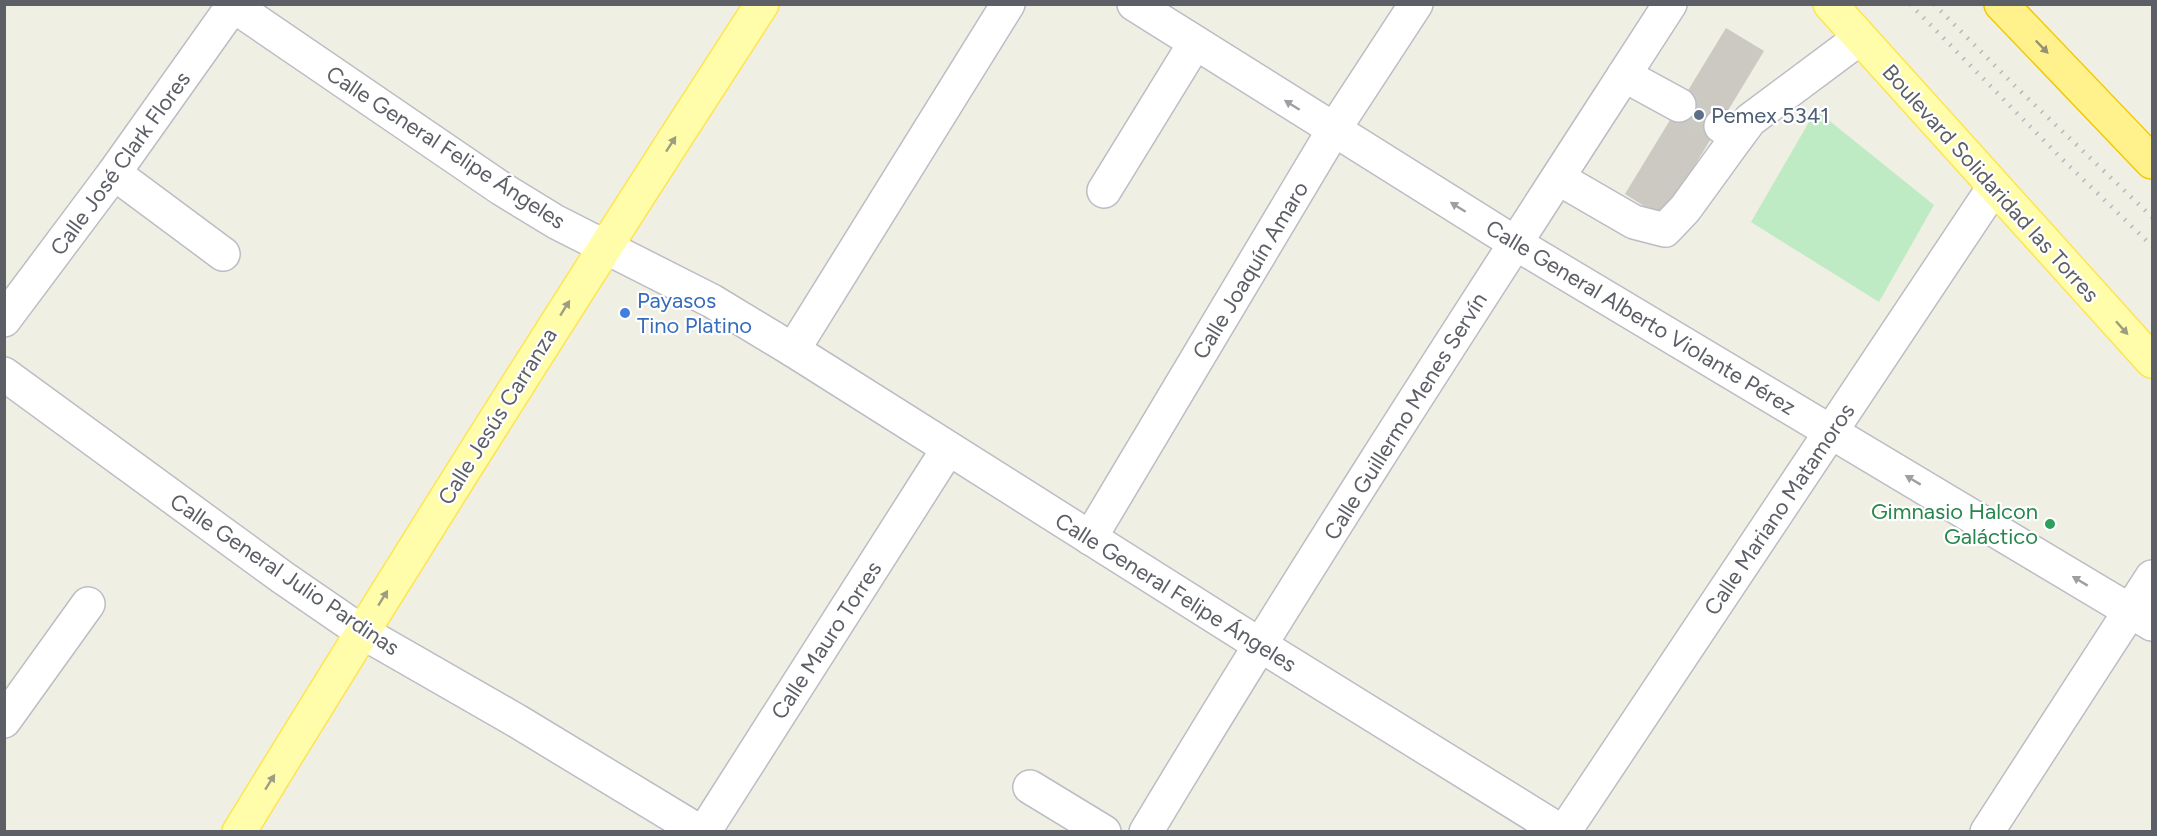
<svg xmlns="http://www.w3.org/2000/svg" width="2157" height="836" font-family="Figtree,sans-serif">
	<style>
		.green { fill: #beeac4 }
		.building { fill: #cbc9c1 }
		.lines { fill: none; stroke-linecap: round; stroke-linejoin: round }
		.minor-tunnel { stroke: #cbcbc4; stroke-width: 33; stroke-dasharray: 33 16; stroke-linecap: butt }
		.minor-casing { stroke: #bcbdc4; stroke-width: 36 }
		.major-casing { stroke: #fee54f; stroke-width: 36 }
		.highway-casing { stroke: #f4c900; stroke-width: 36 }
		.minor { stroke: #fff; stroke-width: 33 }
		.major { stroke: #fffdaa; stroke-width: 33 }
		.highway { stroke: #fff28c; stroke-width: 33 }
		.rail { stroke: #b7b8b9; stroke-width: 4.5; stroke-dasharray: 1.5 8; stroke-linecap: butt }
		.oneway { fill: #959273 }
		.oneway2 { fill: #9d9fa3 }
		.oneway3 { fill: #9d9e81 }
		.service-dot { fill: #5c6f8a; stroke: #fff; stroke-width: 2 }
		.shop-dot { fill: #3f7fe0; stroke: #fff; stroke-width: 2 }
		.leisure-dot { fill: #2e9e5b; stroke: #fff; stroke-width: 2 }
		.labels { text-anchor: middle; stroke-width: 4.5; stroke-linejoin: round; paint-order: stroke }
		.service-label { font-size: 22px; fill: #4e5e75; stroke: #fff; text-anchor: start }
		.street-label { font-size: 22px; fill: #5c5f66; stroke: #fff }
		.shop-label { font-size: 22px; fill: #366cbe; stroke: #fff; text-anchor: start }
		.leisure-label { font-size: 22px; fill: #27864d; stroke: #fff; text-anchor: end }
	</style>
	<rect width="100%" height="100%" fill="#f0efe4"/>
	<path class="green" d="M1816,110l118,95 -55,97 -128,-80z"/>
	<path class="building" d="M1726,28l38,23 -101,167 -38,-24z"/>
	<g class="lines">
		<path class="minor-tunnel" d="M1679,105l40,20"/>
		<g class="minor-casing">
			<g id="minor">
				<path d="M231,4l271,185 54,33 156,79 81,49 467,295 302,187"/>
				<path d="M1134,4l381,239 637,381"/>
				<path d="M1624,75l55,30"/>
				<path d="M1721,126l17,10 12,-16 110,-82"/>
				<path d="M114,173l109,81"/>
				<path d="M1558,178l76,44 31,8 20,-21 53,-73"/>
				<path d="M1104,191l91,-148"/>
				<path d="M4,320l110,-147 120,-169"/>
				<path d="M793,350l215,-346"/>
				<path d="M4,374l278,203 80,55 155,89 183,111"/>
				<path d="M1090,538l243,-407 83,-127"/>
				<path d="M4,721l84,-117"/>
				<path d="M1030,787l74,45"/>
				<path d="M704,832l244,-383"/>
				<path d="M1146,832c168,-280 347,-554 524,-828"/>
				<path d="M1564,832l430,-645"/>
				<path d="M1987,832l165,-255"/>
			</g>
		</g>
		<g class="major-casing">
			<g id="major">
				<path d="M1830,4l322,357"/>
				<path d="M239,832c171,-279 345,-554 523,-828"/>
			</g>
		</g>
		<g class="highway-casing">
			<path id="highway" d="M2001,4l151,158"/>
		</g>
		<use href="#minor" class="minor"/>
		<use href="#major" class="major"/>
		<use href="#highway" class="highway"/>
		<g class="rail">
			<path d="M1910,4l152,155 90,87"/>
			<path d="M1934,4l83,84 135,129"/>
		</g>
	</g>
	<defs><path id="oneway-solid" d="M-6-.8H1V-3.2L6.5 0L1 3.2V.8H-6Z" transform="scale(1.5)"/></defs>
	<use class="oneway" href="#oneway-solid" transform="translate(2042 47) rotate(46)"/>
	<g class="oneway2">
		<use href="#oneway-solid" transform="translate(1292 105) rotate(-148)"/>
		<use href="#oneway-solid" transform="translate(1458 207) rotate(-148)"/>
		<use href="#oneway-solid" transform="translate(1913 480) rotate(-149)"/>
		<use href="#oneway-solid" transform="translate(2080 581) rotate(-149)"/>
	</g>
	<g class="oneway3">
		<use href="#oneway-solid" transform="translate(671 144) rotate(-57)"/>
		<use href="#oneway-solid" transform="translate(565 308) rotate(-58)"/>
		<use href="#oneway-solid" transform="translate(2122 328) rotate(48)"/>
		<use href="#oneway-solid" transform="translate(383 598) rotate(-58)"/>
		<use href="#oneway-solid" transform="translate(270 782) rotate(-58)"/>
	</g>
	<circle class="service-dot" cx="1699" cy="115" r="6"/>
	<circle class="shop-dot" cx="625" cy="313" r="6"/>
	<circle class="leisure-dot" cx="2050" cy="524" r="6"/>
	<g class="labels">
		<g class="service-label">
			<text x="1711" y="123">Pemex 5341</text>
		</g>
		<g class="street-label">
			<text transform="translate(446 147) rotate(33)" y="8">Calle General Felipe Ángeles</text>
			<text transform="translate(120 163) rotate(-54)" y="8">Calle José Clark Flores</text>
			<text transform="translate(1991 183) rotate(48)" y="8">Boulevard Solidaridad las Torres</text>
			<text transform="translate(1250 270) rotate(-59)" y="8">Calle Joaquín Amaro</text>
			<text transform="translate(1641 317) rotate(31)" y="8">Calle General Alberto Violante Pérez</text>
			<text transform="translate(497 416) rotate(-58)" y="8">Calle Jesús Carranza</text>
			<text transform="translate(1405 416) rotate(-58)" y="8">Calle Guillermo Menes Servín</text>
			<text transform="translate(1779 509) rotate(-56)" y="8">Calle Mariano Matamoros</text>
			<text transform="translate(285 574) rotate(34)" y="8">Calle General Julio Pardinas</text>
			<text transform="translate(1176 592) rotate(32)" y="8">Calle General Felipe Ángeles</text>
			<text transform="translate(826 640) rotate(-57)" y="8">Calle Mauro Torres</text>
		</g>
		<g class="shop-label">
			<text x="637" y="308">Payasos<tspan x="637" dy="25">Tino Platino</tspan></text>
		</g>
		<g class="leisure-label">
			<text x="2038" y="519">Gimnasio Halcon<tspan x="2038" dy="25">Galáctico</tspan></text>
		</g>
	</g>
	<rect width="2157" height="836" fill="none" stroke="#5c5f66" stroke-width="12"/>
</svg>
